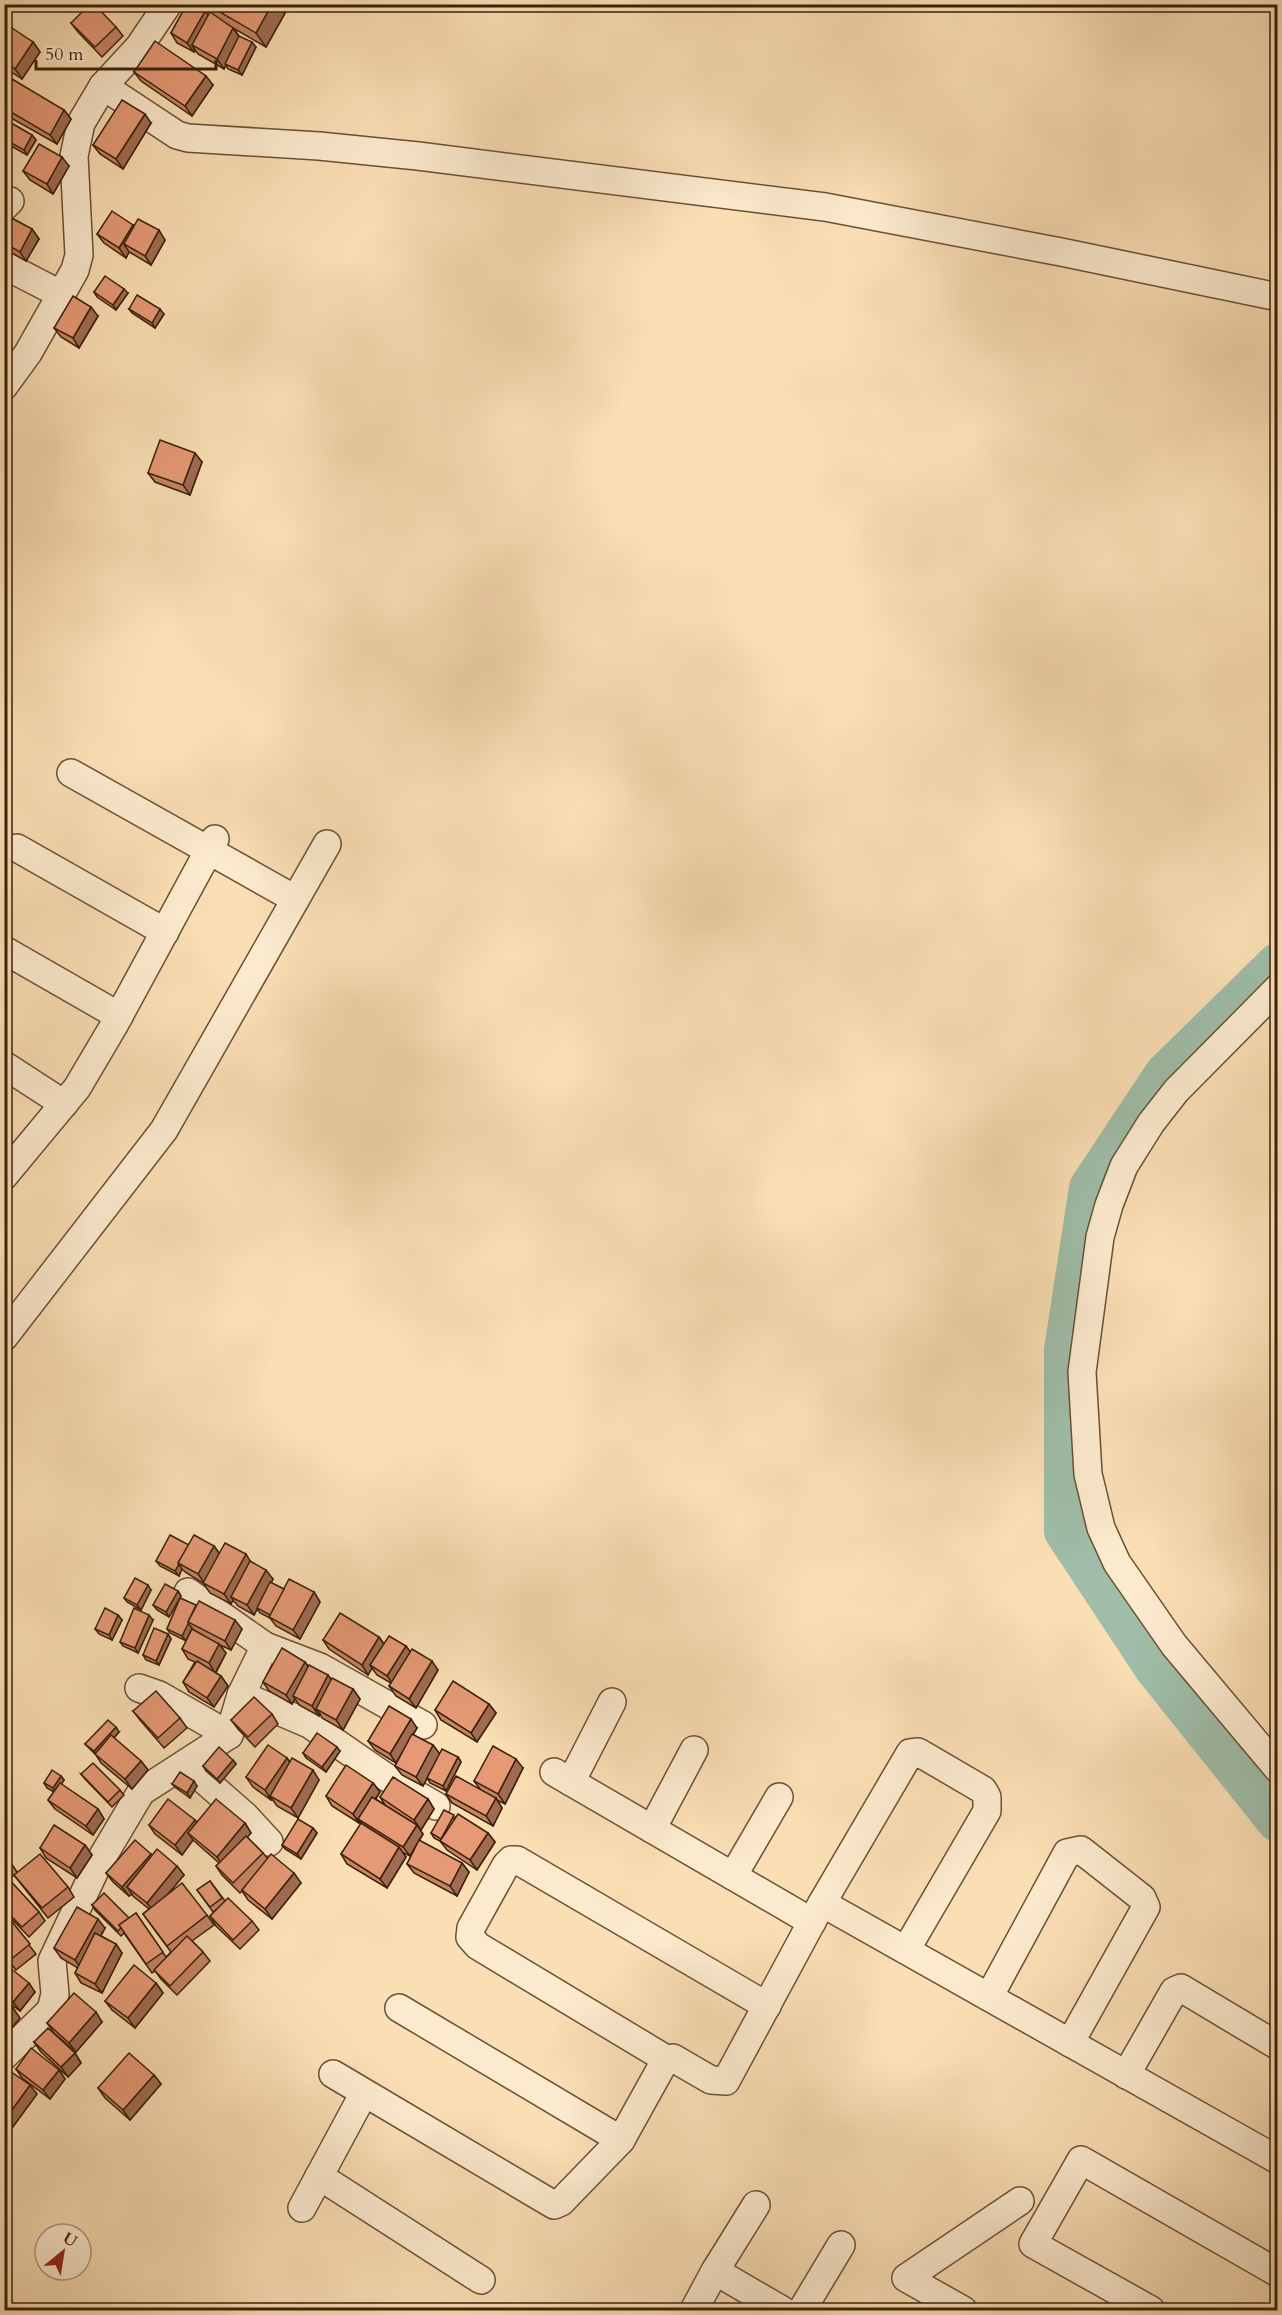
<svg xmlns="http://www.w3.org/2000/svg" width="1282" height="2315" font-family="Cardo,serif">
	<style>
		.lines { fill: none; stroke-linecap: round; stroke-linejoin: round }
		.river { stroke: #9fbda8; stroke-width: 44 }
		.minor-casing { stroke: #6a5034; stroke-width: 30 }
		.minor { stroke: #fceace; stroke-width: 27 }
		.wall { fill: #c58465; stroke: #3a200a; stroke-width: 1.5 }
		.shaded-wall { fill: #a06b52; stroke: #3a200a; stroke-width: 1.5 }
		.building { fill: #e59975; stroke: #3a200a; stroke-width: 1.5 }
	</style>
	<rect width="100%" height="100%" fill="#fadeb4"/>
	<filter id="stains"><feTurbulence type="fractalNoise" baseFrequency=".00333" numOctaves="4"/><feColorMatrix values="0 0 0 0 .2 0 0 0 0 .09 0 0 0 0 .02 0 0 0 .5 -.17"/></filter>
	<radialGradient id="worn" r=".72"><stop offset=".6" stop-color="#630" stop-opacity="0"/><stop offset="1" stop-color="#630" stop-opacity=".3"/></radialGradient>
	<g class="lines">
		<path class="river" d="M1278,965l-112,110 -75,113 -25,162v181l89,135 123,154"/>
		<g class="minor-casing">
			<g id="minor">
				<path d="M103,86l74,49 11,3 131,8 99,10 407,51 236,45 217,45"/>
				<path d="M4,207l6,-6"/>
				<path d="M4,265l58,30"/>
				<path d="M4,386l24,-33 47,-83 4,-15 -5,-99 7,-33 22,-37 36,-39 29,-43"/>
				<path d="M71,773l224,126"/>
				<path d="M17,848l148,84"/>
				<path d="M4,950l115,66"/>
				<path d="M1278,988l-102,103 -25,32 -27,43 -15,39 -9,32 -18,135 6,102 13,54 16,35 57,82 104,124"/>
				<path d="M4,1065l60,39"/>
				<path d="M4,1176l73,-88 36,-61 102,-188"/>
				<path d="M4,1337l160,-207 163,-286"/>
				<path d="M188,1592l77,54"/>
				<path d="M139,1688l20,7 70,40"/>
				<path d="M241,1695l68,29 77,53 50,29"/>
				<path d="M186,1764l59,52 24,26"/>
				<path d="M554,1772l258,150"/>
				<path d="M571,1782l41,-80"/>
				<path d="M652,1829l42,-79"/>
				<path d="M733,1876l46,-79"/>
				<path d="M822,1903l456,257"/>
				<path d="M989,1997l78,-144 14,-3 61,48 4,9 -76,136"/>
				<path d="M399,2008l222,132"/>
				<path d="M4,2056l47,-46 4,-16 -3,-33 45,-95 44,-74 88,-57 12,-40 24,-49 55,21 103,58"/>
				<path d="M666,2059l-188,-113 -8,-9 1,-9 35,-63 5,-5h6l250,146"/>
				<path d="M333,2074l221,131 7,-3 60,-62 45,-81 7,-1 38,22 15,1 96,-178 88,-150 8,-1 65,38 4,7v14l-81,139"/>
				<path d="M1126,2075l48,-84 7,-3 97,58"/>
				<path d="M319,2176l162,104"/>
				<path d="M302,2208l62,-115"/>
				<path d="M715,2271l67,39"/>
				<path d="M694,2310l21,-39 41,-66"/>
				<path d="M802,2310l39,-65"/>
				<path d="M963,2310l-57,-32 114,-77"/>
				<path d="M1151,2310l-118,-66 48,-84 197,113"/>
			</g>
		</g>
		<use href="#minor" class="minor"/>
	</g>
	<g class="wall">
		<path d="M187,4h92l6,9 -19,34 -33,-19 6,8 17,11 -14,28 -14,-6 -2,-4 -2,4 -26,-15 -3,-4 -1,2 -17,-9 -6,-10z"/>
		<path d="M71,23l45,4 7,9 -21,21 -24,-25z"/>
		<path d="M4,33l29,9 7,10 -18,27 -18,-12z"/>
		<path d="M134,72l79,13 -21,31 -51,-35z"/>
		<path d="M4,92l60,18 7,9 -14,25 -53,-30z"/>
		<path d="M4,119l28,16 4,5 -9,15 -23,-13z"/>
		<path d="M151,123l-28,46 -23,-15 -7,-9z"/>
		<path d="M69,166l-16,28 -23,-14 -7,-9z"/>
		<path d="M4,214l28,15 7,10 -13,22 -16,-9 -6,9z"/>
		<path d="M133,225l32,15 -14,25 -20,-12 -2,-1 -3,6 -22,-15 -7,-9z"/>
		<path d="M94,292l34,1 -12,17 -19,-13z"/>
		<path d="M129,309l35,5 -9,14 -23,-15z"/>
		<path d="M98,316l-19,32 -18,-11 -7,-9z"/>
		<path d="M202,462l-12,33 -35,-13 -7,-9z"/>
		<path d="M189,1545l25,1 5,7 32,9 22,17 -2,4 13,6 30,3 6,10 -20,37 -24,-13 -6,-8 -10,-5 -3,-4 -3,6 -16,-9 -5,-6 -2,4 -21,-11 -7,-10 -18,-11 -3,-3 -3,7 -19,-10 -4,-5z"/>
		<path d="M151,1590l-10,20 -14,-8 -3,-4z"/>
		<path d="M178,1591l3,5 -12,21 -12,-7 -4,-5z"/>
		<path d="M180,1598l62,31 -11,21 -11,-5 6,8 -10,20 5,3 7,10 -14,21 -25,-15 -6,-10 12,-20 -7,-3 -6,-10 11,-19 -1,-2 -6,13 -16,-8 -3,-4z"/>
		<path d="M118,1615l4,5 -10,20 -13,-6 -4,-5z"/>
		<path d="M153,1620l-15,33 -15,-7 -3,-4z"/>
		<path d="M168,1634l3,5 -12,26 -13,-5 -3,-5z"/>
		<path d="M379,1637l5,7 22,2 4,6 28,18 -22,38 -20,-12 -7,-10 2,-3 -14,-8 -5,-7 -4,7 -39,-26 -6,-9z"/>
		<path d="M305,1662l3,4 20,9 3,5 22,9 7,10 -17,31 -21,-12 -2,-4 -1,2 -20,-11 -4,-6 -3,5 -23,-13 -6,-9z"/>
		<path d="M489,1704l7,9 -19,29 -36,-22 -6,-10z"/>
		<path d="M133,1711l47,7 7,10 -23,20 -24,-28z"/>
		<path d="M272,1714l6,10 -23,23 -17,-18 -7,-9z"/>
		<path d="M417,1728l-4,7 20,10 6,9 19,3 3,5 -15,29 -16,-8 -3,-5 -4,8 -21,-11 -7,-9 1,-3 -21,-13 -7,-9z"/>
		<path d="M119,1732l-5,6 27,23 7,9 -16,19 -31,-26 -5,-8 -11,-11z"/>
		<path d="M340,1751l-14,21 -20,-14 -3,-5z"/>
		<path d="M287,1758l3,4 29,18 -21,38 -21,-12 -5,-7 -1,1 -18,-13 -7,-10z"/>
		<path d="M233,1760l3,4 -16,19 -14,-12 -3,-5z"/>
		<path d="M523,1768l-18,36 -8,-4 5,8 -9,18 -41,-23 -6,-9 34,-5 -6,-8z"/>
		<path d="M81,1774l39,16 4,5 -12,12 -27,-28z"/>
		<path d="M61,1776l3,4 -3,4 37,25 6,10 -11,16 -38,-26 -7,-9 6,-8 -7,-4 -3,-5z"/>
		<path d="M373,1783l7,9 -4,7 9,6 -5,-8 48,2 6,10 -13,21 -2,-1 4,5 -4,7 43,22 7,9 -12,24 -43,-23 -7,-9 10,-19 -7,11 -8,-4 4,5 -19,31 -40,-24 -6,-10 21,-30 -2,-2 -1,1 -27,-17 -6,-10z"/>
		<path d="M172,1784l25,2 -7,12 -14,-10z"/>
		<path d="M455,1817l33,16 7,9 -18,28 -30,-20 -7,-9 -6,-3 -3,-5z"/>
		<path d="M195,1820l2,2 48,1 6,10 -4,4 16,16 5,6 33,24 -29,36 -24,-19 -6,-9 -2,2 -18,-18 -6,-9 3,-3 -26,-23 -11,15 -27,-21 -6,-9z"/>
		<path d="M313,1828l4,5 -16,26 -16,-10 -3,-4z"/>
		<path d="M85,1845l7,10 -15,23 -31,-20 -6,-10z"/>
		<path d="M152,1855l25,11 7,9 -16,19 39,21 7,10 -22,16 11,11 7,9 -33,34 -16,-16 -6,-8 -3,2 -28,-40 -3,3 -26,-26 -3,-5 37,13 7,-5 30,44 5,-5 -28,-38 6,-5 -16,-13 -1,-2 -3,2 -16,-14 -7,-9z"/>
		<path d="M4,1856l7,7 6,9 51,15 6,10 -26,21 -34,-43 -5,5 30,32 6,9 -16,16 -25,-26z"/>
		<path d="M210,1881l15,20 27,20 7,9 -19,19 -24,-23 -6,-10 7,-7 -4,3 -16,-22z"/>
		<path d="M4,1912l32,42 -20,16 -12,-15z"/>
		<path d="M105,1928l-4,8 15,8 6,9 -20,40 -21,-10 -6,-10 3,-5 -17,-10 -7,-10z"/>
		<path d="M4,1963l31,29 -15,19 -16,-12z"/>
		<path d="M156,1983l7,10 -28,35 -23,-18 -7,-9z"/>
		<path d="M102,2022l-26,30 -22,-19 -7,-10z"/>
		<path d="M34,2042l41,11 6,10 -13,14 -27,-25z"/>
		<path d="M4,2067l33,27 -25,34 -8,-6z"/>
		<path d="M16,2069l43,1 6,9 -15,20 -28,-21z"/>
		<path d="M154,2075l7,9 -31,36 -25,-22 -7,-10z"/>
	</g>
	<g class="shaded-wall">
		<path d="M272,4h7l6,9 -19,34 -10,-14z"/>
		<path d="M205,11l7,9 -20,25 3,5 -1,2 -7,-9z"/>
		<path d="M233,28l7,10 -16,31 -7,-10z"/>
		<path d="M33,42l7,10 -18,27 -7,-10z"/>
		<path d="M252,42l4,5 -14,28 -4,-5z"/>
		<path d="M4,76l4,5 -4,5z"/>
		<path d="M206,76l7,9 -21,31 -7,-10z"/>
		<path d="M64,110l7,9 -14,25 -7,-9z"/>
		<path d="M145,114l6,9 -28,46 -7,-10z"/>
		<path d="M32,135l4,5 -9,15 -3,-5z"/>
		<path d="M62,157l7,9 -16,28 -6,-10z"/>
		<path d="M133,225l7,9 -16,10 5,8 -3,6 -7,-10z"/>
		<path d="M32,229l7,10 -13,22 -6,-9z"/>
		<path d="M159,230l6,10 -14,25 -6,-9z"/>
		<path d="M4,244l6,8 -5,9h-1z"/>
		<path d="M124,289l4,4 -12,17 -3,-5z"/>
		<path d="M91,307l7,9 -19,32 -6,-10z"/>
		<path d="M160,309l4,5 -9,14 -3,-5z"/>
		<path d="M195,453l7,9 -12,33 -7,-10z"/>
		<path d="M214,1546l7,10 -16,28 -7,-10z"/>
		<path d="M246,1554l6,10 -21,33 2,3 -2,4 -7,-10z"/>
		<path d="M179,1564l3,5 -3,7 -4,-5z"/>
		<path d="M266,1570l7,9 -19,36 -7,-10z"/>
		<path d="M148,1585l3,5 -10,20 -4,-5z"/>
		<path d="M178,1591l3,5 -12,21 -3,-5z"/>
		<path d="M314,1592l6,10 -20,37 -7,-9z"/>
		<path d="M118,1615l4,5 -10,20 -3,-5z"/>
		<path d="M149,1615l4,5 -15,33 -3,-5z"/>
		<path d="M235,1620l7,9 -11,21 -6,-9z"/>
		<path d="M188,1623l4,5 -6,13 -4,-5z"/>
		<path d="M168,1634l3,5 -12,26 -3,-4z"/>
		<path d="M379,1637l7,10 -16,18 2,3 -4,7 -6,-10z"/>
		<path d="M219,1644l7,9 -11,20 -6,-10z"/>
		<path d="M406,1646l7,10 -19,29 -7,-9z"/>
		<path d="M432,1661l6,9 -22,38 -7,-9z"/>
		<path d="M305,1662l6,9 -18,25 2,3 -3,5 -6,-9z"/>
		<path d="M328,1675l7,10 -19,24 4,5 -1,2 -7,-10z"/>
		<path d="M221,1676l7,10 -14,21 -7,-9z"/>
		<path d="M353,1689l7,10 -17,31 -7,-10z"/>
		<path d="M489,1704l7,9 -19,29 -6,-9z"/>
		<path d="M411,1719l6,9 -21,35 -6,-9z"/>
		<path d="M116,1727l3,5 -22,24 -3,-5z"/>
		<path d="M433,1745l7,9 -17,32 -7,-9z"/>
		<path d="M337,1747l3,4 -14,21 -4,-5z"/>
		<path d="M458,1757l3,5 -15,29 -3,-5z"/>
		<path d="M287,1758l6,10 -23,28 2,3 -1,1 -6,-10z"/>
		<path d="M516,1759l7,9 -18,36 -7,-10z"/>
		<path d="M233,1760l3,4 -16,19 -3,-4z"/>
		<path d="M141,1761l7,9 -16,19 -7,-10z"/>
		<path d="M313,1770l6,10 -21,38 -7,-10z"/>
		<path d="M61,1776l3,4 -8,13 -3,-5z"/>
		<path d="M194,1781l3,5 -7,12 -3,-5z"/>
		<path d="M373,1783l7,9 -19,28 -3,-1 2,3 -1,1 -6,-9z"/>
		<path d="M496,1798l6,10 -9,18 -7,-10z"/>
		<path d="M428,1799l6,10 -13,21 -7,-10z"/>
		<path d="M98,1809l6,10 -11,16 -7,-9z"/>
		<path d="M195,1820l6,9 -13,4 5,7 -11,15 -7,-10z"/>
		<path d="M245,1823l6,10 -28,33 -6,-9z"/>
		<path d="M417,1825l6,9 -13,22 -7,-9z"/>
		<path d="M313,1828l4,5 -16,26 -4,-5z"/>
		<path d="M488,1833l7,9 -18,28 -7,-10z"/>
		<path d="M85,1845l7,10 -15,23 -7,-10z"/>
		<path d="M399,1847l7,10 -19,31 -7,-9z"/>
		<path d="M151,1854l7,10 -31,23 5,7 -3,2 -7,-9z"/>
		<path d="M462,1863l7,9 -12,24 -7,-10z"/>
		<path d="M177,1866l7,9 -31,37 -6,-9z"/>
		<path d="M294,1873l7,10 -29,36 -7,-10z"/>
		<path d="M98,1919l7,9 -23,42 -7,-10z"/>
		<path d="M116,1944l6,9 -20,40 -7,-9z"/>
		<path d="M29,1983l6,9 -15,19 -7,-9z"/>
		<path d="M156,1983l7,10 -28,35 -7,-10z"/>
		<path d="M13,2008l7,10 -16,19v-18z"/>
		<path d="M96,2012l6,10 -26,30 -7,-9z"/>
		<path d="M75,2053l6,10 -13,14 -7,-10z"/>
		<path d="M59,2070l6,9 -15,20 -7,-9z"/>
		<path d="M154,2075l7,9 -31,36 -7,-10z"/>
		<path d="M30,2085l7,9 -25,34 -6,-10z"/>
		<path d="M8,2140l4,5 -8,13v-11z"/>
	</g>
	<g class="building">
		<path d="M90,4h4l22,23 -21,20 -24,-24z"/>
		<path d="M187,4h8l10,7 -18,32 -16,-10z"/>
		<path d="M206,4h66l-16,29z"/>
		<path d="M210,12l23,16 -16,31 -25,-14z"/>
		<path d="M9,26l24,16 -18,27 -11,-7v-29z"/>
		<path d="M239,36l13,6 -14,28 -13,-6z"/>
		<path d="M155,41l51,35 -21,30 -51,-34z"/>
		<path d="M12,79l52,31 -14,25 -46,-27v-16z"/>
		<path d="M122,100l23,14 -29,45 -23,-14z"/>
		<path d="M4,119l28,16 -8,15 -20,-11z"/>
		<path d="M39,144l23,13 -15,27 -24,-13z"/>
		<path d="M112,211l21,14 -14,23 -22,-14z"/>
		<path d="M4,214l28,15 -12,23 -16,-9z"/>
		<path d="M138,219l21,11 -14,26 -21,-12z"/>
		<path d="M105,276l19,13 -11,16 -19,-13z"/>
		<path d="M137,295l23,14 -8,14 -23,-14z"/>
		<path d="M73,296l18,11 -18,31 -19,-10z"/>
		<path d="M160,440l35,13 -12,32 -35,-12z"/>
		<path d="M170,1535l19,10 -11,18 1,1 -4,7 -19,-10z"/>
		<path d="M194,1535l20,11 -16,28 -20,-11z"/>
		<path d="M225,1543l21,11 -22,40 -21,-11z"/>
		<path d="M250,1561l16,9 -19,35 -16,-8z"/>
		<path d="M135,1578l13,7 -11,20 -13,-7z"/>
		<path d="M289,1579l25,13 -21,38 -24,-13z"/>
		<path d="M270,1582l14,7 -14,26 -13,-7z"/>
		<path d="M165,1584l13,7 -12,21 -13,-7z"/>
		<path d="M180,1598l16,7 -8,17h1l-7,14 -15,-7z"/>
		<path d="M199,1601l36,19 -10,21 -37,-19z"/>
		<path d="M105,1608l13,7 -9,20 -14,-6z"/>
		<path d="M134,1608l15,7 -14,33 -15,-6z"/>
		<path d="M340,1613l39,24 -17,28 -39,-25z"/>
		<path d="M154,1628l14,6 -12,27 -13,-6z"/>
		<path d="M192,1629l27,15 -10,19 -27,-14z"/>
		<path d="M389,1636l17,10 -19,30 -17,-11z"/>
		<path d="M282,1648l23,14 -19,33 -23,-13z"/>
		<path d="M412,1649l20,12 -23,38 -20,-13z"/>
		<path d="M197,1661l24,15 -14,22 -24,-16z"/>
		<path d="M309,1665l19,10 -16,31 -19,-10z"/>
		<path d="M332,1678l21,11 -17,31 -20,-11z"/>
		<path d="M453,1681l36,23 -18,29 -36,-23z"/>
		<path d="M156,1691l24,27 -22,20 -25,-27z"/>
		<path d="M254,1697l18,17 -24,23 -17,-17z"/>
		<path d="M389,1706l22,13 -21,35 -22,-13z"/>
		<path d="M108,1720l8,7 -22,24 -9,-7z"/>
		<path d="M317,1733l20,14 -15,20 -19,-14z"/>
		<path d="M412,1734l21,11 -17,32 -21,-11z"/>
		<path d="M111,1735l30,26 -16,18 -30,-25z"/>
		<path d="M268,1745l19,13 -22,32 -19,-13z"/>
		<path d="M493,1746l23,13 -18,35 -24,-13z"/>
		<path d="M219,1747l14,13 -16,19 -14,-13z"/>
		<path d="M442,1749l16,8 -15,29 -16,-8z"/>
		<path d="M292,1758l21,12 -22,38 -21,-12z"/>
		<path d="M93,1763l27,27 -12,12 -27,-28z"/>
		<path d="M346,1765l27,18 -20,31 -27,-18z"/>
		<path d="M52,1770l9,6 -8,12 -9,-5z"/>
		<path d="M180,1772l14,9 -7,12 -15,-9z"/>
		<path d="M456,1776l40,22 -10,18 -40,-22z"/>
		<path d="M393,1777l35,22 -14,21 -34,-23z"/>
		<path d="M60,1783l38,26 -12,17 -38,-26z"/>
		<path d="M372,1797l45,28 -14,22 -45,-28z"/>
		<path d="M168,1799l27,21 -20,25 -26,-20z"/>
		<path d="M216,1799l29,24 -28,34 -29,-24z"/>
		<path d="M444,1810l10,5 -13,24 -10,-6z"/>
		<path d="M458,1814l30,19 -18,27 -30,-19z"/>
		<path d="M298,1819l15,9 -16,26 -15,-9z"/>
		<path d="M361,1823l38,24 -19,32 -39,-25z"/>
		<path d="M54,1825l31,20 -15,23 -30,-20z"/>
		<path d="M246,1836l17,17 -30,30 -17,-17z"/>
		<path d="M135,1840l16,14 -29,33 -16,-14z"/>
		<path d="M419,1840l43,23 -12,23 -43,-22z"/>
		<path d="M157,1849l20,17 -30,37 -20,-16z"/>
		<path d="M40,1854l28,33 -26,21 -28,-33z"/>
		<path d="M271,1854l23,19 -29,36 -23,-19z"/>
		<path d="M4,1856l7,7 -7,6z"/>
		<path d="M6,1876l33,36 -17,15 -18,-18v-32z"/>
		<path d="M210,1881l12,17 -12,9 -13,-17z"/>
		<path d="M182,1883l25,32 -40,31 -24,-32z"/>
		<path d="M104,1893l25,25 -10,7 2,3 -3,3 -26,-26z"/>
		<path d="M228,1898l24,23 -19,19 -23,-24z"/>
		<path d="M77,1907l21,12 -23,41 -21,-12z"/>
		<path d="M4,1912l26,32 -20,16 -6,-6z"/>
		<path d="M136,1913l27,39 -17,12 -27,-39z"/>
		<path d="M95,1933l21,11 -21,40 -20,-11z"/>
		<path d="M187,1936l16,16 -33,34 -16,-16z"/>
		<path d="M4,1963l25,20 -16,19 -9,-7z"/>
		<path d="M134,1965l22,18 -28,35 -23,-17z"/>
		<path d="M74,1993l22,19 -27,31 -22,-20z"/>
		<path d="M4,2002l9,6 -9,11z"/>
		<path d="M48,2028l27,25 -14,14 -27,-25z"/>
		<path d="M31,2048l28,22 -16,20 -27,-21z"/>
		<path d="M129,2053l25,22 -31,35 -25,-22z"/>
		<path d="M4,2067l26,18 -24,33 -2,-1z"/>
		<path d="M4,2138l4,2 -4,7z"/>
	</g>
	<rect width="1282" height="2315" fill="none" stroke="#fadeb4" stroke-width="24"/>
	<rect x="6" y="6" width="1270" height="2303" fill="none" stroke="#3a200a" stroke-width="3"/>
	<rect x="12" y="12" width="1258" height="2291" fill="none" stroke="#3a200a" stroke-width="1.5"/>
	<g transform="translate(63 2252) rotate(30)"><circle r="28" fill="#fceace" stroke="#ae9980" stroke-width="1.5"/>
	<path d="M0-4.5L10 22L0 15L-10 22Z" fill="#8f2418"/>
	<text y="-9" font-size="16" font-weight="bold" text-anchor="middle" fill="#3a200a">U</text>
	</g>
	<path d="M36 60v9h180v-9" fill="none" stroke="#3a200a" stroke-width="3"/>
	<text x="45" y="60" font-size="18" fill="#3a200a" stroke="#fceace" stroke-width="4.5" paint-order="stroke">50 m</text>
	<rect width="100%" height="100%" filter="url(#stains)"/>
	<rect width="100%" height="100%" fill="url(#worn)"/>
</svg>
